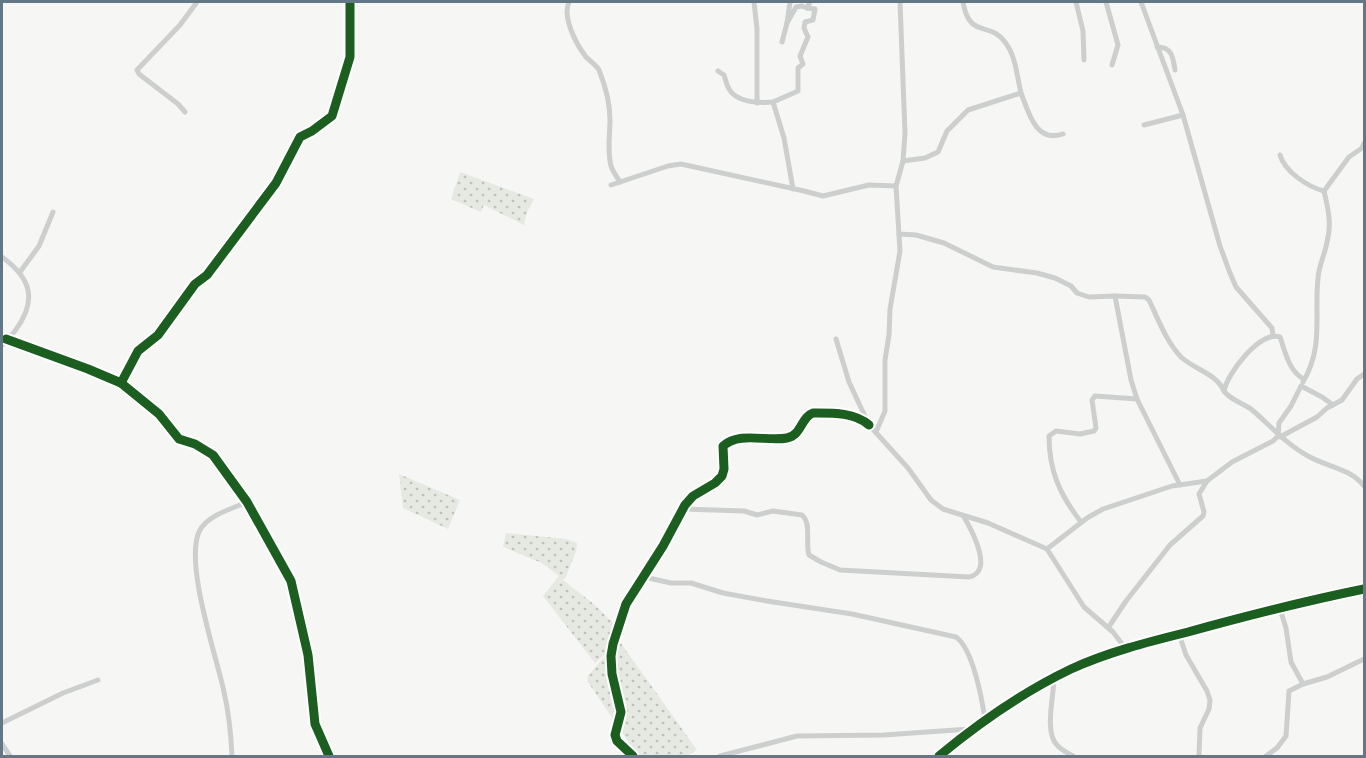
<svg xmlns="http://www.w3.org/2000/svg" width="1366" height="758" font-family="Commissioner,sans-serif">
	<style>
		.garden { fill: url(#garden-dots) }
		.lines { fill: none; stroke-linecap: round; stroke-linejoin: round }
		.minor { stroke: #cdcfcf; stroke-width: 5 }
		.cycleway-casing { stroke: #fff; stroke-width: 13 }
		.cycleway { stroke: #1b5e20; stroke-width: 9 }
	</style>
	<defs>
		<pattern id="garden-dots" width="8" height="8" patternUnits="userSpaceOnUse" patternTransform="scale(1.5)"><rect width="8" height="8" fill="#e6e9e2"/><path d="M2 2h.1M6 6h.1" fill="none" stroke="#bec2bd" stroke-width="1.8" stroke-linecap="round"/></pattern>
	</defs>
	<rect width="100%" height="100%" fill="#f6f6f4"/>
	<g class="garden">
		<path d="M460,172l74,27 -7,13 -3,13 -40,-20 -3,7 -30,-13z"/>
		<path d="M399,474l61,26 -12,29 -45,-21z"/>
		<path d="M506,533l60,6 11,4 -1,8 -11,28h-3l34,27 22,22 -7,21 6,-7h3l77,108 -11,6h-48l-50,-74 -1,-5 23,-27 -15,13 -52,-67 16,-20 -17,-13 -39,-16z"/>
	</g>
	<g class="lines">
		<g class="minor">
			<path d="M569,2c-7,15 7,42 17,55 4,4 10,8 13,13 6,15 11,33 11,50 0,15 -3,30 1,46 2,6 6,11 9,16"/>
			<path d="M754,2l3,27v74"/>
			<path d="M790,2l-3,21 9,-16 6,-1 5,2"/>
			<path d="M1076,2l7,29 1,29"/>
			<path d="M1106,2l12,43 -6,20"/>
			<path d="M1141,2l42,113 -39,10"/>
			<path d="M782,42l5,-19"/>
			<path d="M1157,47c15,0 16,10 18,23"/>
			<path d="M718,71l6,4c2,6 3,13 8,18 10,10 28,10 41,9"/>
			<path d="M1021,93c8,21 15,50 42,41"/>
			<path d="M185,112l-7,-8 -39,-30 -2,-4 43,-45 17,-23"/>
			<path d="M1183,115l37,131 10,27 6,14 36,41 1,8"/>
			<path d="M1280,155c5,17 28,32 44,36l25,-34 13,-9 2,-5"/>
			<path d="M903,161l22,-3 13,-6 9,-21 21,-21 53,-17c-4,-16 -5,-37 -16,-51 -15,-21 -36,-3 -42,-40"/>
			<path d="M611,185l57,-19 13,-2 123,27 19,5 46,-11 27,1"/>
			<path d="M793,189l-9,-51 -11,-36 25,-11v-23l5,-4 -3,-8 8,-19 -4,-9 1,-6 8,-2 2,-11 -8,-1 3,-6"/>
			<path d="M899,234l17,1 28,8 49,24 44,6 18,5 16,8 6,7 12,4 26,-1 16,84 6,19 43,86"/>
			<path d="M2,257c29,21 36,43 13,74 -4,5 -9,9 -13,14"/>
			<path d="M20,272l19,-26 14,-34"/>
			<path d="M1115,296l30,1 4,3c9,19 17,41 32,57 14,13 35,16 43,34"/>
			<path d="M6,339l82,30 33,14 38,31 20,25 16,5 18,11 34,47 44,79 17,74 7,69 14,32"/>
			<path d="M836,339l13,43 20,43 39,43 23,32 12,9 45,14 59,26 37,58 29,25 13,17"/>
			<path d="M1304,379c-15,-7 -19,-28 -24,-42 -20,-7 -53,37 -56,54 6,9 19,12 27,18 19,16 35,35 57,47 19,11 42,12 56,30"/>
			<path d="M1303,382c21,-35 11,-67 15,-104 1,-13 7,-24 9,-36 5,-17 1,-34 -3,-51"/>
			<path d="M121,383l17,-32 20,-16 37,-51 12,-9 69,-92 24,-46 12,-6 20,-15 18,-59v-55"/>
			<path d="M876,432l9,-21v-51l4,-25 1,-26 10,-58 -4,-65 7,-25 2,-28 -5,-131"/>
			<path d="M1280,437l37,-20 10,-9 15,-8 15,-21 7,-5"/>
			<path d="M683,509l61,2 13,4 16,-4 29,4c10,9 3,28 7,40l12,7 19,8 129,7c26,-5 2,-48 -5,-60"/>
			<path d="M1081,522c-21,-27 -32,-51 -32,-86l7,-5 24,3 14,-3 2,-3 -4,-28 3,-4 42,3"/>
			<path d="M1047,549l40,-31 16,-9 69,-23 35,-5 25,-19 41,-21 5,-5 1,-13 12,-17 10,-20 21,11 11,8"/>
			<path d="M644,577l27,6h20l32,10 44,8 85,13 104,23c17,12 26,62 29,83"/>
			<path d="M1280,609l6,19 5,34 12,22 24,-7 37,-18"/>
			<path d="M1108,628l18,-27 44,-56 33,-29 1,-4 -5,-18 8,-13"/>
			<path d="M1179,634l7,21 21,36 3,9 -1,9 -9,19 -1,28"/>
			<path d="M1054,678c0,18 -10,54 3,67 4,5 11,8 16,11"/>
			<path d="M2,723l61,-30 35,-13"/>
			<path d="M2,744l8,12"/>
			<path d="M232,756c-1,-21 -3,-43 -8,-64 -7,-34 -41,-132 -24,-162 8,-15 32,-21 47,-28"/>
			<path d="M633,756l-16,-15 -2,-6 6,-23 -9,-38 -1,-18 2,-12 13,-40 37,-58 22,-41 8,-9 22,-13 7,-7 2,-7 -1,-23c17,-15 44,-4 64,-8 15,-3 14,-21 26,-25 18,0 41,-1 56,12"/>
			<path d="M720,756l77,-20 87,-1 86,-6"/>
			<path d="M939,756c41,-34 84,-64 132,-87 37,-17 77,-27 117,-37 58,-16 117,-31 176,-43"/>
			<path d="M1266,756l11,-8 9,-12 3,-45 14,-7"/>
		</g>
		<g class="cycleway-casing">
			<g id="cycleway">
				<path d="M6,339l82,30 33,14 38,31 20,25 16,5 18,11 34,47 44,79 17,74 7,69 14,32"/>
				<path d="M121,383l17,-32 20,-16 37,-51 12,-9 69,-92 24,-46 12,-6 20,-15 18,-59v-55"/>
				<path d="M633,756l-16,-15 -2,-6 6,-23 -9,-38 -1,-18 2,-12 13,-40 37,-58 22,-41 8,-9 22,-13 7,-7 2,-7 -1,-23c17,-15 44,-4 64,-8 15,-3 14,-21 26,-25 18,0 41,-1 56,12"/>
				<path d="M939,756c41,-34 84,-64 132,-87 37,-17 77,-27 117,-37 58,-16 117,-31 176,-43"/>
			</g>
		</g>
		<use href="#cycleway" class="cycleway"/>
	</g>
	<rect width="1366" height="758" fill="none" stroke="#647785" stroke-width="6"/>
</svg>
